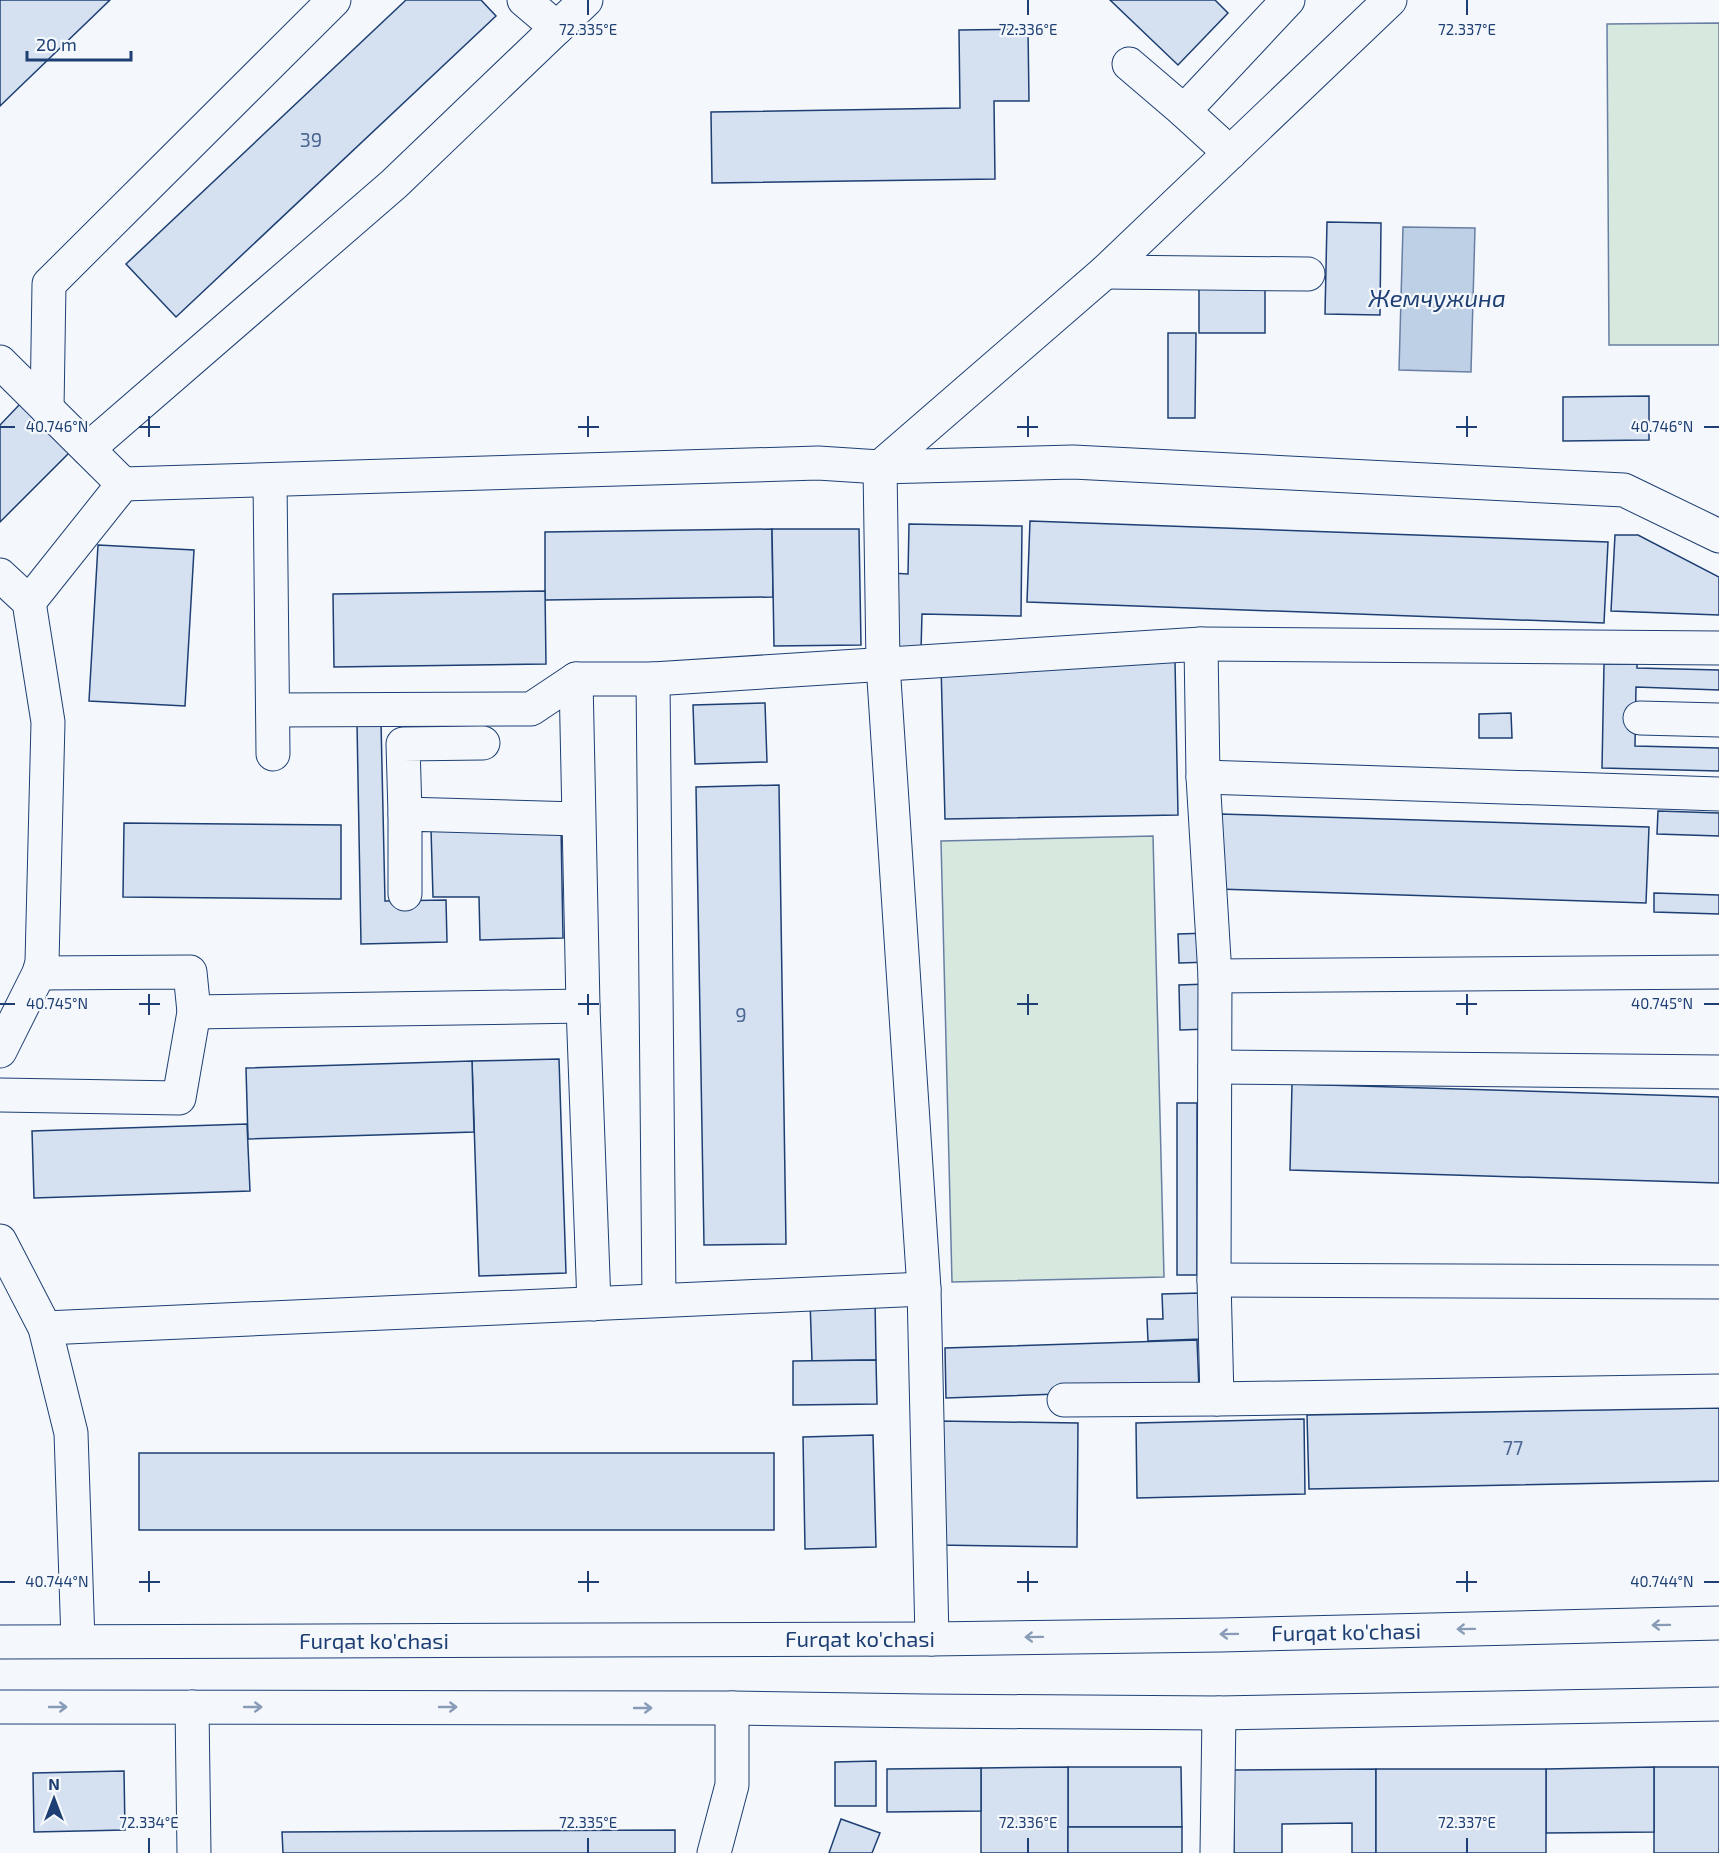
<svg xmlns="http://www.w3.org/2000/svg" width="1719" height="1853" font-family="'Exo 2',sans-serif">
	<style>
		.green { fill: #d7e8df; stroke: #687fa3; stroke-width: 1.5 }
		.water { fill: #bed0e5; stroke: #687fa3; stroke-width: 1.5 }
		.building { fill: #d5e0f0; stroke: #1d3f73; stroke-width: 1.5 }
		.lines { fill: none; stroke-linecap: round; stroke-linejoin: round }
		.minor-casing { stroke: #1d3f73; stroke-width: 35 }
		.major-casing { stroke: #1d3f73; stroke-width: 35 }
		.minor { stroke: #f4f7fb; stroke-width: 33 }
		.major { stroke: #f4f7fb; stroke-width: 33 }
		.oneway { stroke: #889bb7 }
		.ticks { fill: none; stroke: #1d3f73; stroke-width: 2 }
		.labels { text-anchor: middle; stroke-width: 4.5; stroke-linejoin: round; paint-order: stroke }
		.number-label { font-size: 20px; fill: #4b6792 }
		.street-label { font-size: 22px; fill: #1d3f73; stroke: #f4f7fb }
		.water-label { font-size: 24px; font-style: italic; fill: #1d3f73; stroke: #f4f7fb }
		.ticks-label { font-size: 15px; text-anchor: middle; fill: #1d3f73; stroke: #f4f7fb; stroke-width: 4.5; stroke-linejoin: round; paint-order: stroke }
	</style>
	<rect width="100%" height="100%" fill="#f4f7fb"/>
	<g class="green">
		<path d="M1719,23v322h-110l-2,-321z"/>
		<path d="M1153,836l11,441 -212,5 -11,-441z"/>
	</g>
	<path class="water" d="M1403,227l72,1 -4,144 -72,-2z"/>
	<g class="building">
		<path d="M0,0h110l-110,106z"/>
		<path d="M406,0h75l15,16 -320,301 -50,-53z"/>
		<path d="M1110,0h105l13,13 -50,52z"/>
		<path d="M1028,29l1,72h-35l1,78 -283,4 -1,-71 249,-4 -1,-78z"/>
		<path d="M1327,222l54,1 -1,92 -55,-1z"/>
		<rect x="1199" y="285" width="66" height="48"/>
		<path d="M1168,333h28l-1,85h-27z"/>
		<path d="M1649,396v44l-86,1v-44z"/>
		<path d="M20,404l49,49 -69,69v-97z"/>
		<path d="M1030,521l578,21 -4,81 -577,-21z"/>
		<path d="M909,524l113,2 -1,90 -99,-2 -1,37 -33,-1 2,-77 18,1z"/>
		<path d="M772,529l1,68 -228,3v-68z"/>
		<path d="M772,529h87l2,116 -87,1z"/>
		<path d="M1615,535h23l81,42v38l-108,-4z"/>
		<path d="M98,545l96,5 -9,156 -96,-5z"/>
		<path d="M545,591l1,73 -212,3 -1,-73z"/>
		<path d="M1175,661l3,154 -233,4 -4,-154z"/>
		<path d="M1604,664h33v4l82,2v20l-83,-3 -1,59 84,2v23l-117,-3z"/>
		<path d="M765,703l2,59 -72,2 -2,-59z"/>
		<path d="M1511,713l1,25h-33v-24z"/>
		<path d="M381,722l4,179 61,-1 1,42 -86,2 -4,-221z"/>
		<path d="M779,785l7,459 -82,1 -8,-458z"/>
		<path d="M1658,811l61,2v23l-62,-2z"/>
		<path d="M1220,814l429,13 -3,76 -428,-14z"/>
		<path d="M124,823l217,2v74l-218,-2z"/>
		<path d="M561,827l2,111 -83,2 -1,-43h-46l-2,-68z"/>
		<path d="M1654,893l65,2v19l-65,-2z"/>
		<path d="M1209,933l1,29 -31,1 -1,-29z"/>
		<path d="M1208,984l1,45 -29,1 -1,-45z"/>
		<path d="M559,1059l7,214 -87,3 -7,-215z"/>
		<path d="M472,1061l2,71 -226,7 -2,-71z"/>
		<path d="M1292,1084l427,13v86l-429,-13z"/>
		<rect x="1177" y="1103" width="20" height="172"/>
		<path d="M247,1124l3,67 -216,7 -2,-67z"/>
		<path d="M1201,1293l1,46 -54,2 -1,-22h16l-1,-25z"/>
		<path d="M875,1299l1,61 -64,1 -2,-61z"/>
		<path d="M1197,1340l2,49 -253,9 -1,-50z"/>
		<path d="M876,1360l1,44 -84,1v-44z"/>
		<path d="M1719,1408v73l-410,8 -2,-74z"/>
		<path d="M1304,1419l1,75 -168,4 -1,-75z"/>
		<path d="M938,1421l140,2 -1,124 -141,-2z"/>
		<path d="M873,1435l3,112 -71,2 -2,-112z"/>
		<rect x="139" y="1453" width="635" height="77"/>
		<path d="M876,1761v45h-41v-44z"/>
		<path d="M1068,1767h113l1,60h-114z"/>
		<path d="M1068,1767v86h-87v-85z"/>
		<rect x="1654" y="1767" width="65" height="86"/>
		<path d="M1654,1767v65l-108,1v-64z"/>
		<path d="M981,1768v43l-94,1v-43z"/>
		<path d="M1376,1769v84h-24v-30l-70,1v29h-48v-83z"/>
		<rect x="1376" y="1769" width="170" height="84"/>
		<path d="M124,1771l1,59 -91,2 -1,-59z"/>
		<path d="M841,1819l39,14 -8,20h-43z"/>
		<rect x="1068" y="1827" width="114" height="26"/>
		<path d="M675,1830v23h-392l-1,-21z"/>
	</g>
	<g class="lines">
		<g class="minor-casing">
			<g id="minor">
				<path d="M524,0l33,28"/>
				<path d="M1129,64l55,47"/>
				<path d="M1230,153l-46,-42 104,-111"/>
				<path d="M1105,272l203,2"/>
				<path d="M0,362l123,122 695,-21 62,4 193,-5 551,28 95,46"/>
				<path d="M47,409l2,-125 285,-284"/>
				<path d="M88,449l306,-265 192,-184"/>
				<path d="M270,480l3,274"/>
				<path d="M0,575l29,27 19,120 -6,240 -3,11 -39,78"/>
				<path d="M29,602l94,-118"/>
				<path d="M1201,644l518,4"/>
				<path d="M653,679l6,621"/>
				<path d="M273,710l258,-1 45,-30"/>
				<path d="M1640,718l79,2"/>
				<path d="M1203,777l516,17"/>
				<path d="M405,814l-2,-70 80,-1"/>
				<path d="M405,894v-80l173,5"/>
				<path d="M1215,976l504,-4"/>
				<path d="M194,1012l389,-6"/>
				<path d="M1215,1067l504,5"/>
				<path d="M0,1095l179,3 15,-86 -4,-40 -151,1"/>
				<path d="M0,1241l45,87 26,105 7,208"/>
				<path d="M1214,1280l505,2"/>
				<path d="M594,1304l-11,-298 -7,-327h77l548,-35 2,133 12,199 -1,304 3,119 -153,1"/>
				<path d="M45,1328l879,-39"/>
				<path d="M1217,1399l502,-8"/>
				<path d="M932,1639l-8,-350 -41,-625 -3,-197 225,-195 285,-272"/>
				<path d="M192,1707l2,146"/>
				<path d="M714,1853l18,-68v-77"/>
				<path d="M1217,1853l2,-140"/>
			</g>
		</g>
		<g class="major-casing">
			<g id="major">
				<path d="M0,1642l932,-3 289,-4 498,-12"/>
				<path d="M0,1707l732,1 193,3 294,2 500,-9"/>
			</g>
		</g>
		<use href="#minor" class="minor"/>
		<use href="#major" class="major"/>
	</g>
	<defs><path id="oneway-shaft" d="M-6 0H5M1.5-3L5.5 0L1.5 3" fill="none" stroke-width="1.6" stroke-linecap="round" stroke-linejoin="round" transform="scale(1.5)"/></defs>
	<g class="oneway">
		<use href="#oneway-shaft" transform="translate(1661 1625) rotate(179)"/>
		<use href="#oneway-shaft" transform="translate(1466 1629) rotate(179)"/>
		<use href="#oneway-shaft" transform="translate(1229 1634) rotate(179)"/>
		<use href="#oneway-shaft" transform="translate(1034 1637) rotate(179)"/>
		<use href="#oneway-shaft" transform="translate(58 1707)"/>
		<use href="#oneway-shaft" transform="translate(253 1707)"/>
		<use href="#oneway-shaft" transform="translate(448 1707)"/>
		<use href="#oneway-shaft" transform="translate(643 1708)"/>
	</g>
	<path class="ticks" d="M588,0v15M1028,0v15M1467,0v15M149,416v21M588,416v21M1028,416v21M1467,416v21M0,427h15M139,427h21M578,427h21M1017,427h21M1456,427h21M1704,427h15M149,994v21M588,994v21M1028,994v21M1467,994v21M0,1004h15M139,1004h21M578,1004h21M1017,1004h21M1456,1004h21M1704,1004h15M149,1571v21M588,1571v21M1028,1571v21M1467,1571v21M0,1582h15M139,1582h21M578,1582h21M1017,1582h21M1456,1582h21M1704,1582h15M149,1838v15M588,1838v15M1028,1838v15M1467,1838v15"/>
	<g class="labels">
		<g class="number-label">
			<text x="311" y="147">39</text>
			<text x="741" y="1022">9</text>
			<text x="1513" y="1455">77</text>
		</g>
		<g class="street-label">
			<text transform="translate(1346 1632) rotate(-1)" y="8">Furqat ko'chasi</text>
			<text x="860" y="1647">Furqat ko'chasi</text>
			<text x="374" y="1649">Furqat ko'chasi</text>
		</g>
		<g class="water-label">
			<text x="1437" y="307">Жемчужина</text>
		</g>
	</g>
	<g class="ticks-label">
		<text x="588" y="35">72.335°E</text>
		<text x="1028" y="35">72.336°E</text>
		<text x="1467" y="35">72.337°E</text>
		<text x="57" y="432">40.746°N</text>
		<text x="1662" y="432">40.746°N</text>
		<text x="57" y="1009">40.745°N</text>
		<text x="1662" y="1009">40.745°N</text>
		<text x="57" y="1587">40.744°N</text>
		<text x="1662" y="1587">40.744°N</text>
		<text x="149" y="1828">72.334°E</text>
		<text x="588" y="1828">72.335°E</text>
		<text x="1028" y="1828">72.336°E</text>
		<text x="1467" y="1828">72.337°E</text>
	</g>
	<g transform="translate(54 1799)" stroke="#f4f7fb" stroke-width="4.5" paint-order="stroke">
	<path d="M0-4.5L10 22L0 15L-10 22Z" fill="#1d3f73"/>
	<text y="-9" font-size="16" font-weight="bold" text-anchor="middle" fill="#1d3f73">N</text>
	</g>
	<path d="M27 51v9h104v-9" fill="none" stroke="#1d3f73" stroke-width="3"/>
	<text x="36" y="51" font-size="18" fill="#1d3f73" stroke="#f4f7fb" stroke-width="4.5" paint-order="stroke">20 m</text>
</svg>
